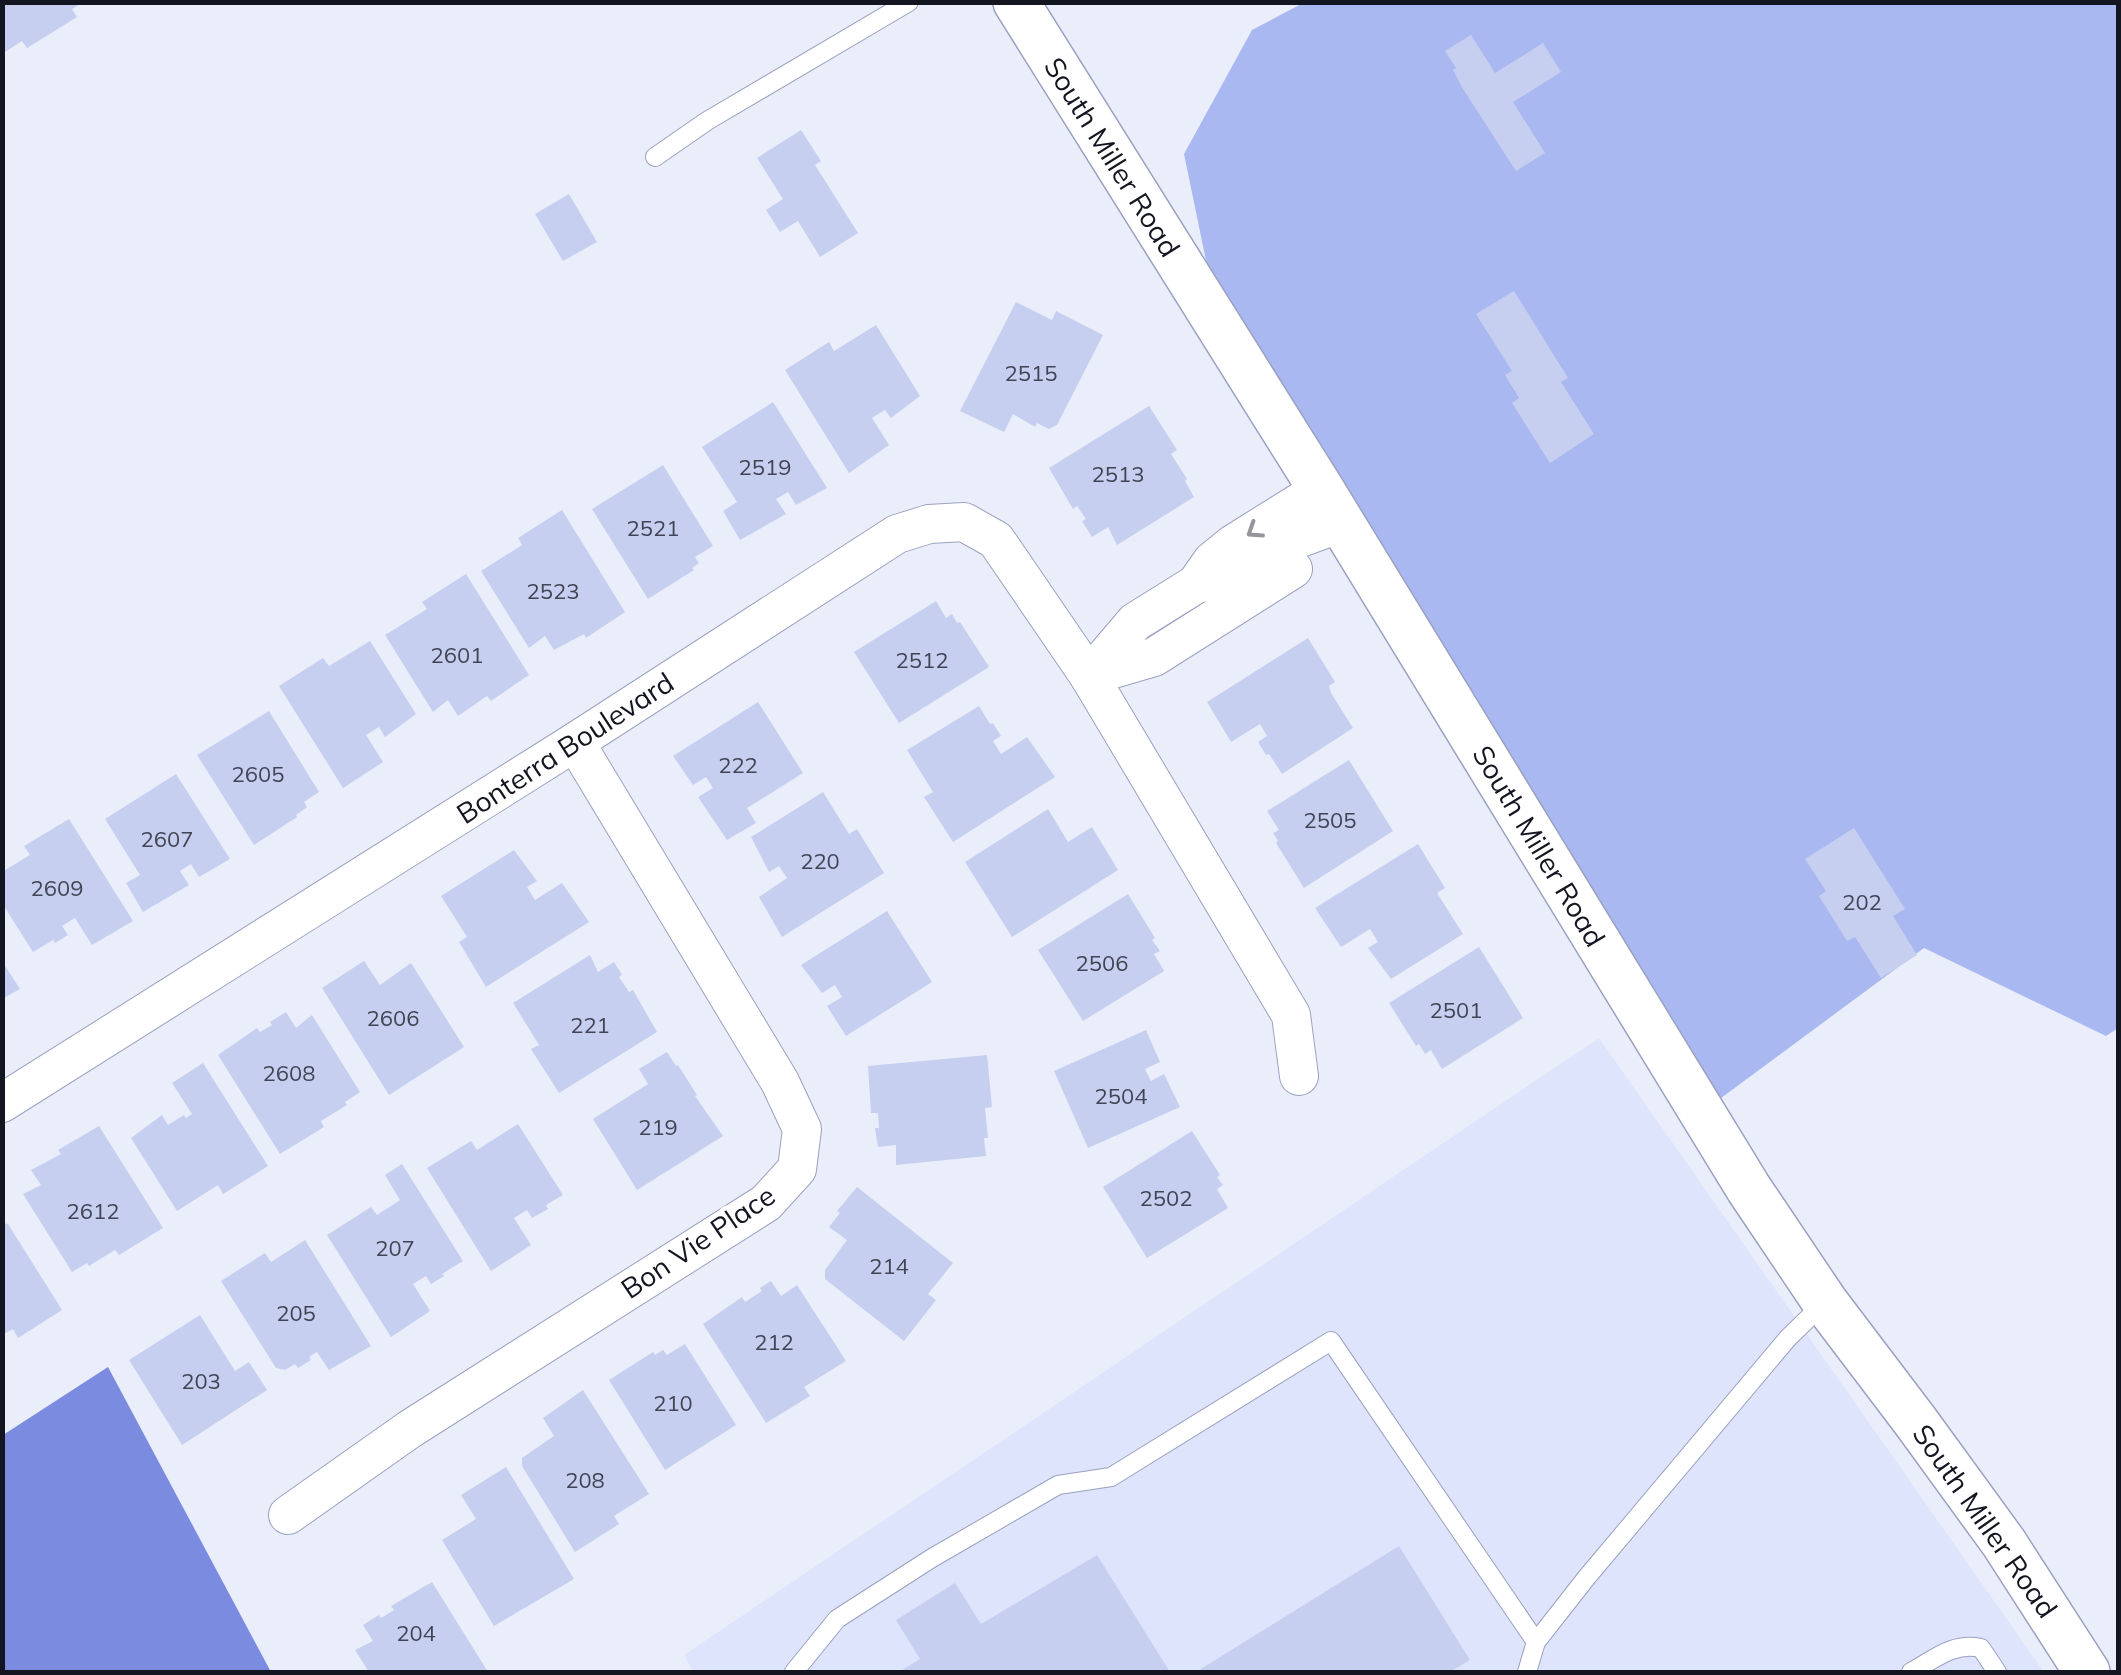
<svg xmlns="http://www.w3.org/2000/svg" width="2121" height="1675" font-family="Mulish,sans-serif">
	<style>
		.built { fill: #dee4fc }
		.green { fill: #aab8f1 }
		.water { fill: #7b8bdf }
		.building { fill: #c6cfef }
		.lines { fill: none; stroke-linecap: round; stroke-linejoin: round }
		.service-casing { stroke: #9aa1c0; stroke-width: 20 }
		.minor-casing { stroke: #9aa1c0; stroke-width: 40 }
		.tertiary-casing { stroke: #9aa1c0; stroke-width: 48 }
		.service { stroke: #fff; stroke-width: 18 }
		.minor { stroke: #fff; stroke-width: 38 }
		.tertiary { stroke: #fff; stroke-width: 45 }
		.oneway { stroke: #95969b }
		.labels { text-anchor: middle; stroke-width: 9; stroke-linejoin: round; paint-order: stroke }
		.number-label { font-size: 22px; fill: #404454 }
		.street-label { font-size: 28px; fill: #131520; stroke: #fff }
	</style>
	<rect width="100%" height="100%" fill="#eaeefb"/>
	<path class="built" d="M1599,1038l445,634h-1351l-9,-17z"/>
	<path class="green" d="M1303,3h815v1025l-12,8 -182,-88 -207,153 -508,-826 -25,-121 68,-124z"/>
	<path class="water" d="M108,1367l163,305h-268v-237z"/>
	<g class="building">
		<path d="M2,2h81l-11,7 5,8 -50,31 -5,-7 -20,13z"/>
		<path d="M1471,35l24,38 48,-30 18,29 -48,30 32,51 -29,18 -53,-82 -10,-19 3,-2 -11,-17z"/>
		<path d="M801,130l20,31 -6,4 43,68 -38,24 -22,-36 -18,11 -14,-22 17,-11 -26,-41z"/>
		<path d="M569,194l28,48 -34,19 -28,-47z"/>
		<path d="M1514,291l54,87 -7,4 33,52 -44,29 -38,-60 7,-5 -14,-23 7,-4 -36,-57z"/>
		<path d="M1016,302l36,18 4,-9 47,24 -46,90 -8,4 -12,-6 -2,4 -22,-13 -9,18 -44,-21z"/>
		<path d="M876,325l44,71 -29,22 -6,-8 -13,8 17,27 -40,28 -64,-103 44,-28 5,9z"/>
		<path d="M773,402l54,86 -31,17 -8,-13 -12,7 10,15 -46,26 -17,-29 14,-9 -35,-55z"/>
		<path d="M1149,406l28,44 -6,4 16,25 -2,2 9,16 -77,48 -9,-18 -16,10 -10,-16 4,-2 -9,-13 -4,3 -24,-41z"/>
		<path d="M663,465l50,81 -18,11 4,6 -7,5 2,2 -46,29 -56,-90z"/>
		<path d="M562,510l63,102 -39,26 -2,-4 -30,16 -9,-14 -16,12 -48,-77 41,-26 -4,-7z"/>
		<path d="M466,574l63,101 -38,26 -4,-5 -29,20 -10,-16 -15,12 -48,-77 42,-26 -5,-7z"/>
		<path d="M936,601l10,17 6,-4 5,9 3,-1 29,45 -90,56 -45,-71z"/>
		<path d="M1308,638l27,44 -6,4 2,7 22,35 -71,46 -13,-20 -3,1 -8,-13 9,-6 -7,-12 -29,18 -24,-40z"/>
		<path d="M370,641l46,73 -31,23 -6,-10 -13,8 17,27 -40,26 -64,-102 44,-28 6,8z"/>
		<path d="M758,702l45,71 -56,35 9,15 -29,17 -29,-43 15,-9 -7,-11 -13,8 -20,-29z"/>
		<path d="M979,706l11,18 3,-1 8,13 -8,5 8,13 26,-17 28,40 -102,65 -29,-45 9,-5 -26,-42z"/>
		<path d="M269,711l50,81 -15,10 3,5 -11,8 1,2 -43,28 -57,-90z"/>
		<path d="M1349,760l44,71 -89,57 -28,-45 2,-2 -5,-8 6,-3 -12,-19z"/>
		<path d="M176,774l54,85 -31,18 -8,-13 -11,7 9,14 -46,27 -17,-29 14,-8 -35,-56z"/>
		<path d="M823,792l26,42 8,-5 27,44 -102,64 -23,-40 28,-19 -8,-12 -10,6 -18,-35z"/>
		<path d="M1048,809l20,33 24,-15 26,43 -106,67 -47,-75z"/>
		<path d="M69,819l64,102 -41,24 -17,-27 -13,8 6,9 -13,8 -2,-3 -20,12 -31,-49v-31l28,-17 -6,-9z"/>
		<path d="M1854,828l51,81 -12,7 24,39 -36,23 -26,-41 -8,4 -28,-45 7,-5 -21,-32z"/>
		<path d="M1418,844l27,44 -8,5 26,41 -72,45 -23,-31 10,-6 -8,-13 -29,18 -26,-39z"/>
		<path d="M514,850l23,31 -10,6 8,13 27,-17 27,39 -103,65 -27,-45 8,-5 -26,-41z"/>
		<path d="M1128,894l27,44 -3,2 8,11 -6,3 10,17 -81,50 -45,-71z"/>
		<path d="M887,911l45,71 -86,54 -19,-30 15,-9 -7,-12 -13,8 -21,-28z"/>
		<path d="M1479,947l44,71 -81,51 -11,-19 -6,4 -6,-10 -3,2 -27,-43z"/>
		<path d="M590,955l8,17 16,-10 8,13 -3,2 10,15 4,-2 24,42 -98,61 -28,-44 8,-4 -26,-42z"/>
		<path d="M2,961l18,28 -18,10z"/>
		<path d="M364,961l16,24 31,-22 53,84 -75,48 -67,-107z"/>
		<path d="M286,1012l10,16 16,-13 48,77 -15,10 2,3 -26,16 3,6 -44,27 -62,-99 39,-27 3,4 12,-7 -2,-3z"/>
		<path d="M1146,1030l14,32 -15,7 6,12 13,-7 16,33 -92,41 -34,-77z"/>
		<path d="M667,1052l9,14 2,-1 19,30 -2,1 28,40 -86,54 -44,-71 55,-35 -9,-15z"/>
		<path d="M987,1055l5,52 -7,1 3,30h-4l2,18 -90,9v-20l-18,2 -3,-19h4l-1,-15h-7l-3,-47z"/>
		<path d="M203,1063l65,103 -45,28 -5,-9 -41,26 -46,-73 31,-23 6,10 16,-10 2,3 6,-4 -20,-31z"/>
		<path d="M518,1124l45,71 -17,10 2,4 -16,9 -5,-8 -13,8 17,27 -40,26 -64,-103 44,-27 6,9z"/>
		<path d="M99,1126l64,102 -44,27 -4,-5 -26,16 -2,-3 -15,9 -49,-78 18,-9 -10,-15 30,-16 -3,-4z"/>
		<path d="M1192,1131l28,44 -3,2 6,8 -6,4 11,19 -81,50 -44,-71z"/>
		<path d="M402,1164l61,97 -21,13 2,2 -13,8 -5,-8 -13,8 17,27 -39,26 -64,-102 44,-28 6,8 23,-15 -15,-25z"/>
		<path d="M857,1187l96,76 -25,31 8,6 -32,41 -79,-62v-9l22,-30 -18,-13 11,-14 -3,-2z"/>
		<path d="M2,1223l6,1 54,86 -44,28 -5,-9 -11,6z"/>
		<path d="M305,1240l66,106 -42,24 -12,-18 -8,5 2,3 -13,8 -3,-4 -10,6 -9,-2 -55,-87 44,-28 6,9z"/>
		<path d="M771,1281l10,15 16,-11 49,76 -42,26 6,9 -44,27 -63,-99 39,-27 3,5 17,-11 -2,-3z"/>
		<path d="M200,1315l35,56 14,-9 18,28 -85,55 -53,-85z"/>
		<path d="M685,1344l51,81 -71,45 -56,-90 44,-28 2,3 8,-5 4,5z"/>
		<path d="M583,1390l66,104 -35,22 5,8 -44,28 -53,-86v-8l32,-22 -11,-18z"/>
		<path d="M506,1467l68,112 -80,47 -52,-86 34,-21 -15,-24z"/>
		<path d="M1399,1546l71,114 -20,12h-254z"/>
		<path d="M1097,1555l73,117h-271l21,-13 -24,-39 59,-37 26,41z"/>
		<path d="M432,1582l56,90h-119l-14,-22 18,-9 -10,-16 16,-10 2,3 13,-8 -3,-4z"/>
	</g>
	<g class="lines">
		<g class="service-casing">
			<g id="service">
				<path d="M655,157l52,-36 202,-119"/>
				<path d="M794,1672l43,-53 95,-61 126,-73 53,-8 220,-136 205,301 51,-65 201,-239 37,-36"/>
				<path d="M1527,1672l9,-30"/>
				<path d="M1911,1672c24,-13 42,-30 70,-24l16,24"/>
			</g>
		</g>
		<g class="minor-casing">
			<g id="minor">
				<path d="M1196,584l16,-23 21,-17 88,-55"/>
				<path d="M1089,676l46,-54 61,-38 34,-6 65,-38 46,-17"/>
				<path d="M1089,676l65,-19 139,-88"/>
				<path d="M2,1103l573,-361 322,-208 32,-10 35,-2 32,18 93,136 202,339 8,61"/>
				<path d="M288,1515l122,-86 356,-226 31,-34 5,-40 -22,-47 -205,-340"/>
			</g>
		</g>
		<g class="tertiary-casing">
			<path id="tertiary" d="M1016,2l305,487 428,700 76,113 91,120 88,121 83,129"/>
		</g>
		<use href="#service" class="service"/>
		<use href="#minor" class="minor"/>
		<use href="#tertiary" class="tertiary"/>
	</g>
	<defs><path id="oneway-chevron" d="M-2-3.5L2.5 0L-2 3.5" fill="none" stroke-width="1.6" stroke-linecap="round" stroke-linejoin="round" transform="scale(2.5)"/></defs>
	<use class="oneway" href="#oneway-chevron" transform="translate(1254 531) rotate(147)"/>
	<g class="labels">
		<g class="number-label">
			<text x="1031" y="381">2515</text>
			<text x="765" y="475">2519</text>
			<text x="1118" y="482">2513</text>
			<text x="653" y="536">2521</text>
			<text x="553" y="599">2523</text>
			<text x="457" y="663">2601</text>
			<text x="922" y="668">2512</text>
			<text x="738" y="773">222</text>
			<text x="258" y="782">2605</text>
			<text x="1330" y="828">2505</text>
			<text x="167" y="847">2607</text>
			<text x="820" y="869">220</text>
			<text x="57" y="896">2609</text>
			<text x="1862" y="910">202</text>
			<text x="1102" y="971">2506</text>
			<text x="1456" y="1018">2501</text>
			<text x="393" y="1026">2606</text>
			<text x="590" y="1033">221</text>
			<text x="289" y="1081">2608</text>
			<text x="1121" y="1104">2504</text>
			<text x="658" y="1135">219</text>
			<text x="1166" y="1206">2502</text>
			<text x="93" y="1219">2612</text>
			<text x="395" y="1256">207</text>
			<text x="889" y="1274">214</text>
			<text x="296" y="1321">205</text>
			<text x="774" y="1350">212</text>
			<text x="201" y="1389">203</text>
			<text x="673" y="1411">210</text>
			<text x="585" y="1488">208</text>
			<text x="416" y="1641">204</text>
		</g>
		<g class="street-label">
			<text transform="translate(1112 157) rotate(58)" y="10">South Miller Road</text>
			<text transform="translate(565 748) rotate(-33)" y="10">Bonterra Boulevard</text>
			<text transform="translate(1539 846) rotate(59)" y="10">South Miller Road</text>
			<text transform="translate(698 1242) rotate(-34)" y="10">Bon Vie Place</text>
			<text transform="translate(1985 1521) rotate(55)" y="10">South Miller Road</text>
		</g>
	</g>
	<rect width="2121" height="1675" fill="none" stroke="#131520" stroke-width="10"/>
</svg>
